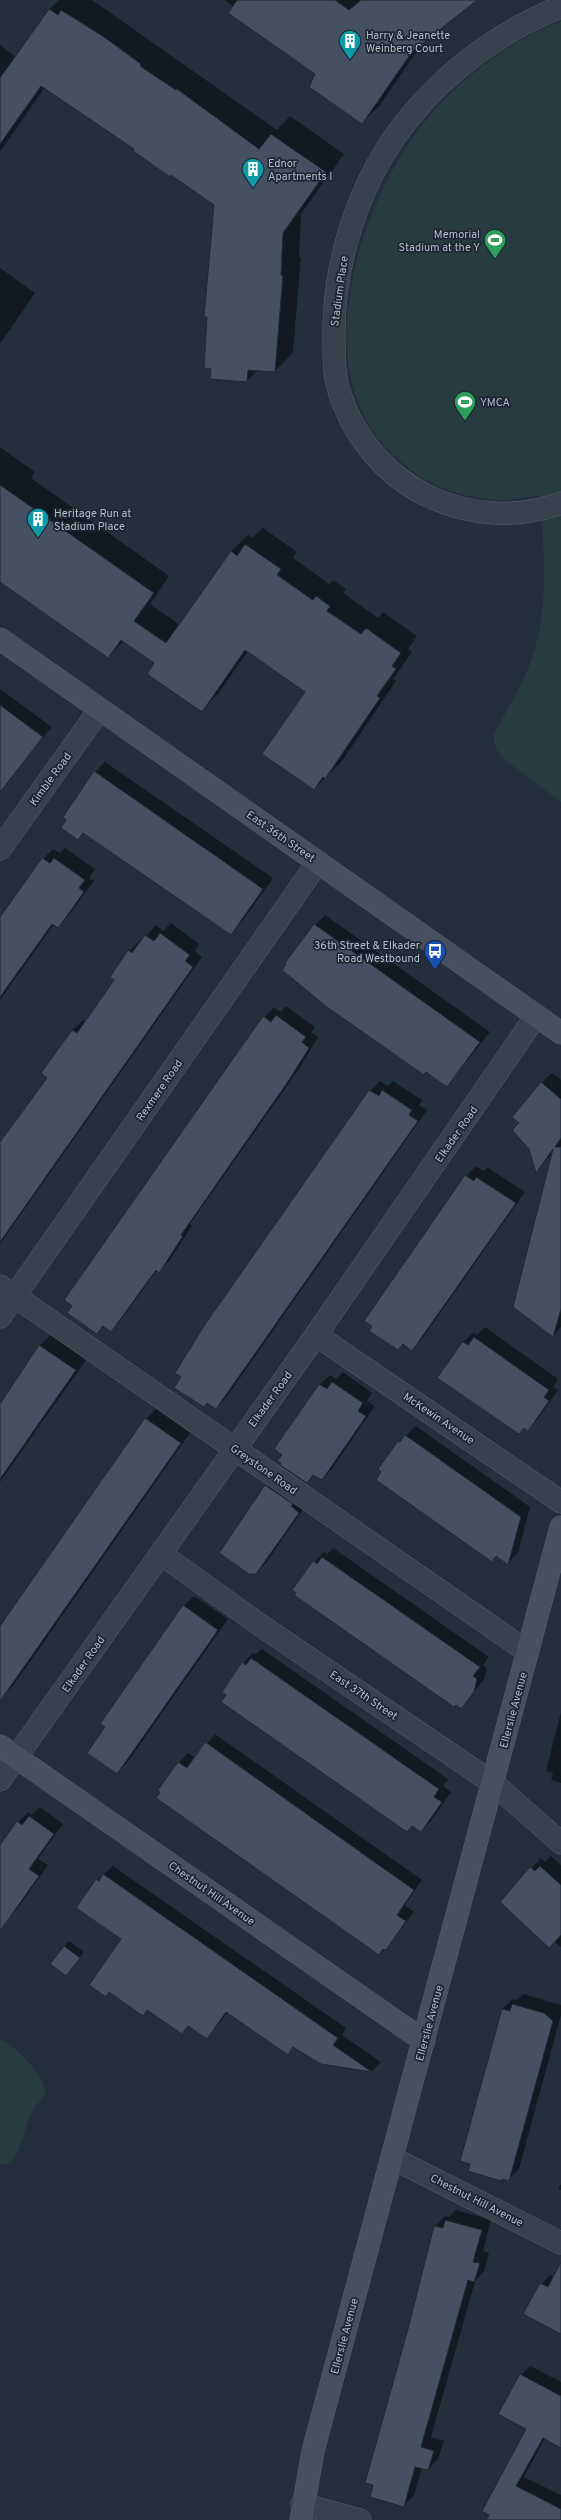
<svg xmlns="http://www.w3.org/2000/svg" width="561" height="2520" font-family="Overpass,sans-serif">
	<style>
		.green { fill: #263c3f }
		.shadow { fill: #0007 }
		.building { fill: #455162; stroke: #1f2835 }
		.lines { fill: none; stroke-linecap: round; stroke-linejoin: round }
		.street-casing { stroke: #565f6c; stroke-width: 23 }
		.secondary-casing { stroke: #565f6c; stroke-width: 23 }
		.street { stroke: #38414e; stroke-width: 22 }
		.secondary { stroke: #465061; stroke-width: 22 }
		.labels { text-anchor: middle; stroke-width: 3.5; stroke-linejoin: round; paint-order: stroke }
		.poi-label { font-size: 11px; fill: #b4bcc9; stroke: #1d2633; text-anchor: start }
		.street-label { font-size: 11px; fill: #b4bcc9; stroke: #1d2633 }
	</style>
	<rect width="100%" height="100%" fill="#242f3e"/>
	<g class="green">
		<path d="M561,21v781l-56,-42c-9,-9 -12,-15 -11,-27 16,-28 34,-57 42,-88 13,-50 7,-100 4,-150 -16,2 -32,6 -48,5 -33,-3 -64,-15 -89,-36 -101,-80 -48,-254 20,-340 35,-44 85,-83 138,-103z"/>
		<path d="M0,2039c14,5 48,39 45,55 -2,6 -10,11 -13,17 -7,12 -13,60 -32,53z"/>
	</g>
	<g class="shadow">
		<path d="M59,0h33l185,130 13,-14 54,38 -43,60 -2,43h2l-8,96 -18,18 -17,-1 -11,11 -32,-177 -170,-117 -45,65v-107l16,12 33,-47z"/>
		<path d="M224,0h252l-52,41 -44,64 -18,18 -46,-49 -87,-61 5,-6z"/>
		<path d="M0,268l35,25 -35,51z"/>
		<path d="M0,447l35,25 -4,6 138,98 -19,28 30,21 51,-73 17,-17 4,3 11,-10 34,24 -4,6 36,26 4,-4 13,9 -3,4 35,25 5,-6 34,24 -9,13 4,3 -19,27 3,2 -54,80 -28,28 -7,-97 -59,-41 -30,43 -16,16 -46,-47 -32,-22 -16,16 -108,-77z"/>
		<path d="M0,689l52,38 -43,51 -9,-7z"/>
		<path d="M105,762l168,116 -32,45 -10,11 -147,-102 -6,7 -10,-20 -4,-2 31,-45z"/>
		<path d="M65,848l30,21 -6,9 5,3 -26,35 -10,11 -4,-3 -54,76v-81l43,-60 10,-10 7,4z"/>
		<path d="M325,915l165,117 -43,54 -132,-161z"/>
		<path d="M171,923l28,21 -4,7 7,6 -202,287v-98l48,-68 -6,-5 31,-43 10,-10 3,2 29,-43 14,-28 10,-10 2,1 15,-17 7,6z"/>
		<path d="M286,1006l29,21 -4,5 7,5 -19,32 -109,155 2,2 -23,35 -10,10 -2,-1 -36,50 -10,10 -7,-4 -7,7 167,-316 10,-10 7,5z"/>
		<path d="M552,1073l9,7v247l-8,8 1,-184 -17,20 -17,-48 21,-40z"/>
		<path d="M380,1081l8,5 5,-5 29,19 -3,5 8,5 -201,288 -10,10 -34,-31 3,-17 -2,-1 87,-127 100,-141z"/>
		<path d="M476,1166l8,5 3,-4 38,25 -103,147 -10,10 -9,-5 -5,5 68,-173z"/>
		<path d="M485,1327l73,52 -5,8 5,3 -20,29 -10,10 -3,-2 -6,6 -58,-89 13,-12 3,3z"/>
		<path d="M50,1335l36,25 -86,122v-76l40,-61z"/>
		<path d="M343,1372l29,21 -5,8 8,5 -43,63 -11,10 -6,-5 -8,8 -24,-27 36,-70 11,-10 6,4z"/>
		<path d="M156,1409l34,24 -177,253 -11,10 -2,-2v-67l146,-208z"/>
		<path d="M416,1426l114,81 -12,46 -10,10 -109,-121z"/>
		<path d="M276,1476l32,26 -42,61 -10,10 10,-87z"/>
		<path d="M333,1548l156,109 -6,8 4,4 -4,12 -22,26 -147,-145 10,-10 3,2z"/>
		<path d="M194,1596l34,23 -101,144 -10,10 -11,-46 78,-121z"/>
		<path d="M262,1649l186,130 -5,7 8,6 -20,29 -10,10 -178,-168 10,-10 3,1z"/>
		<path d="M561,1712v71l-10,-3 2,-7 -7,-2z"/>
		<path d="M215,1734l207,146 -17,25 9,7 -28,37 -7,5 -220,-164 20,-28 9,-9 7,5z"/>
		<path d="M40,1807l23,17 -25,35 10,6 -30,43 -10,10 -8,-1v-70l18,-25 10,-10 4,3z"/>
		<path d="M551,1856l10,9v82l-60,-45 40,-44 4,4z"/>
		<path d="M113,1866l233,162 -4,7 39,27 -9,9 -50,-8 -28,-16 -7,6 -59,-41 -21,26 -18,-12 -7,7 -34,-24 -5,6 -33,-24 -4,4 16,-56 -25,-59z"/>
		<path d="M69,1941l15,11 -14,18 -6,-24z"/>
		<path d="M523,1994l38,11v10l-42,154 -11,11 -6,-171 11,-10 4,1z"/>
		<path d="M561,2184v6l-3,-1z"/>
		<path d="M456,2210l35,10 -8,31 6,2 -5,18 -9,10 -44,156 13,4 -6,18 -10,10 -6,-2 -8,28 -10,10 27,-255h-3l7,-24 10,-10 4,1z"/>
		<path d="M561,2272v60l-20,-48 9,-9 5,3z"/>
		<path d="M530,2366l31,16v65l-16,-9 -21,39 37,18v25h-74l41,-92 -7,-53z"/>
	</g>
	<g class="building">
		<path d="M237,0h98l14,10 12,-10h116l-65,52 -50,72 -53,-37 6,-13 -87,-61z"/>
		<path d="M49,9l9,6 3,-5 43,27 37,27 -1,2 36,24 1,-1 82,60 12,-15 55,38 -43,61 -2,42h2l-8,97 -27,-2 -1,12 -37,-3 1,-10 -7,-1 3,-51h-3l10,-112 -43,-30 -1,2 -37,-26 1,-2 -93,-63 -41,58v-66z"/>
		<path d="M0,485l154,108 -20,28 32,22 65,-92 6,5 8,-12 36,25 -4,6 36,25 3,-4 14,10 -3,5 34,23 5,-6 35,25 -9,13 4,3 -19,27 3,2 -55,81 -2,-2 -9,13 -52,-36 43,-62 -60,-42 -43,62 -55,-38 7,-11 -33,-23 -13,18 -108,-76z"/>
		<path d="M0,705l43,32 -43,55z"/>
		<path d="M94,771l169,118 -32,46 -148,-102 -5,7 -17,-12 5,-8 -3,-3z"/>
		<path d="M42,858l8,5 4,-5 31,22 -6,8 5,4 -26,36 -6,-4 -52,73v-80z"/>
		<path d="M314,924l166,118 -33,45 -21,-15 -2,3 -97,-68 -45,-37 4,-6 -1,-1z"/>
		<path d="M160,933l30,22 -5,6 8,6 -193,275v-100l47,-64 -6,-5 31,-43 5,3 37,-53 -4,-3 18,-27 4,3 13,-18 9,6z"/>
		<path d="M276,1015l30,22 -4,5 7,6 -20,32 -108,155 2,1 -24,37 -3,-3 -45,62 -8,-6 -6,8 -30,-21 5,-7 -8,-6 199,-284 8,6z"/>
		<path d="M541,1082l20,17v39l-6,9h6v162l-8,28 -40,-30 40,-158 -17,24 -7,-24 -17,-19 7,-7 -7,-6z"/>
		<path d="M369,1090l10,6 3,-6 30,20 -3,5 9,6 -202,288 -9,-6 -3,4 -30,-19 7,-11 -6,-4 29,-47z"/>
		<path d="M465,1175l9,6 2,-4 40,26 -104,148 -9,-7 -5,6 -29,-19 3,-5 -8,-5z"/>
		<path d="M474,1337l75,53 -5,7 5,4 -21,30 -4,-3 -5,6 -82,-56 24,-34 2,-2 5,3z"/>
		<path d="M39,1345l37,25 -76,109v-75z"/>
		<path d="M332,1382l31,21 -5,8 8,5 -44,64 -9,-5 -6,8 -27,-18 1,-2 -4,-2 5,-6 -8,-6 45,-65 8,5z"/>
		<path d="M145,1418l36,25 -181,258v-75z"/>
		<path d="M405,1435l116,82 -13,48 -12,-9 -4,6 -116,-82 5,-8 -3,-3 20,-28 2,1z"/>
		<path d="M265,1485l28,19 -2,2 8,7 -43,61h-7l-30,-21z"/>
		<path d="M322,1557l158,110 -7,9 4,3 -3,13 -13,17 -5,-4 -2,2 -160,-112 2,-2 -4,-3 21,-29 4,3z"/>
		<path d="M183,1605l35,25 -101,144 -30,-21 18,-26 -5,-3z"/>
		<path d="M251,1658l188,131 -5,8 8,5 -21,30 -9,-6 -5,6 -186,-130 5,-7 -4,-3 20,-30 4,3z"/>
		<path d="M205,1742l209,148 -17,25 9,6 -20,29 -3,-1 -4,6 -223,-157 4,-6 -2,-2 20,-28 9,6z"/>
		<path d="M29,1816l25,18 -25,35 10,7 -39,55v-86l17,-24 5,4z"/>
		<path d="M540,1866l21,19v50l-12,13 -49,-46 30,-35 5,4z"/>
		<path d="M103,1874l235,164 -5,7 39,27 -51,-8 -28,-17 -5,8 -62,-43 -19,27 -19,-13 -6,8 -35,-24 -4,6 -34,-24 -3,5 -17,-12 32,-46 -45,-31 20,-29 3,2z"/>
		<path d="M64,1946l16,12 -14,18 -16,-12z"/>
		<path d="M512,2004l32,9 9,8 -44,160 -7,-2 -1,2 -33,-10 2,-7 -10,-3 42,-152 8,2z"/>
		<path d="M445,2220l37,10 -9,32 7,1 -6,19 -6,-2 -47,167 13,4 -6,19 -13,-3 -11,40 -34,-10 3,-12 -8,-2 43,-154 26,-103 9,2z"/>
		<path d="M561,2262v72l-38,-20 17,-31 8,4z"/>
		<path d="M520,2374l41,22v52l-18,-10 -27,48 45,23v11h-75l3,-5 -7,-4 44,-82 -28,-15z"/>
	</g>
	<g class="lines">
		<g class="street-casing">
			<g id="street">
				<path d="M561,7c-59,23 -112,62 -152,111 -50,61 -77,146 -75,224 0,14 0,29 3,42 13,48 45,90 91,112 42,20 89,23 133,7"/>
				<path d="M0,849l100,-140"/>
				<path d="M0,1286l528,366"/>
				<path d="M0,1317l318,-455"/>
				<path d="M316,1335l245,167"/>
				<path d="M161,1554l99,71 233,158 68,60"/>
				<path d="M0,1780l316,-445 220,-319"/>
				<path d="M392,2158l169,85"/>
				<path d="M302,2504l58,16"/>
			</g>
		</g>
		<g class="secondary-casing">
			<g id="secondary">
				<path d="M0,639l561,394"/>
				<path d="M0,1746l424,295"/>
				<path d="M301,2520l12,-69 248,-924"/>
			</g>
		</g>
		<use href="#street" class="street"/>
		<use href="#secondary" class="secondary"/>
	</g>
	<defs>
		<g id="building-pin" transform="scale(1.15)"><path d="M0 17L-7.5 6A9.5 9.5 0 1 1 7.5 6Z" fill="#0f9aa8" stroke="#1d2633"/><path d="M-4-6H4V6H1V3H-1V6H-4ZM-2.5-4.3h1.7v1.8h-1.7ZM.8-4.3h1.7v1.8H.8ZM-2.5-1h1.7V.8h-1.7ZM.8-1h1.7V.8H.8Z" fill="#fff"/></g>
		<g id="stadium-pin" transform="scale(1.15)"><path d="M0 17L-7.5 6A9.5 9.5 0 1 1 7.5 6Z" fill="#2e9e5b" stroke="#1d2633"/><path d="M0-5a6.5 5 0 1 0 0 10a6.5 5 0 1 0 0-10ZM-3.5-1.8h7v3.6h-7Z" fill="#fff"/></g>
		<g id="bus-pin" transform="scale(1.15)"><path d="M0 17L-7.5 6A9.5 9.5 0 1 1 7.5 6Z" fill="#1a4fb4" stroke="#1d2633"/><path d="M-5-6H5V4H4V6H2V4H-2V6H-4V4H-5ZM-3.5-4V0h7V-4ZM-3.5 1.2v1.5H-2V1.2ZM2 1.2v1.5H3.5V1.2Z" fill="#fff"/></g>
	</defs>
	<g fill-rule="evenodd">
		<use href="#building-pin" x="350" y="41"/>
		<use href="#building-pin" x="253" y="169"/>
		<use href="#stadium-pin" x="495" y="240"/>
		<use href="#stadium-pin" x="465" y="402"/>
		<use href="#building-pin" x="38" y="519"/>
		<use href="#bus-pin" x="435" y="951"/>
	</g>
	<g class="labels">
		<g class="poi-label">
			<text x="366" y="39">Harry &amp; Jeanette<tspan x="366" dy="13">Weinberg Court</tspan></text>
			<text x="268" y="167">Ednor<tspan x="268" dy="13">Apartments I</tspan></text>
			<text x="480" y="238" text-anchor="end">Memorial<tspan x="480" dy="13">Stadium at the Y</tspan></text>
			<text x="480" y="406">YMCA</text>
			<text x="54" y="517">Heritage Run at<tspan x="54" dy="13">Stadium Place</tspan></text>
			<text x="420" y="949" text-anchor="end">36th Street &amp; Elkader<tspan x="420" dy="13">Road Westbound</tspan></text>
		</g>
		<g class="street-label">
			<text transform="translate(339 291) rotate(-82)" y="4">Stadium Place</text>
			<text transform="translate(50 779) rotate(-54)" y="4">Kimble Road</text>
			<text transform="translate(281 836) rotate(35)" y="4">East 36th Street</text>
			<text transform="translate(159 1090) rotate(-55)" y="4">Rexmere Road</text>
			<text transform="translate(456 1134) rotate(-55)" y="4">Elkader Road</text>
			<text transform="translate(270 1399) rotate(-54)" y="4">Elkader Road</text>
			<text transform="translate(439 1418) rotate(34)" y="4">McKewin Avenue</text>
			<text transform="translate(264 1469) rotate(35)" y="4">Greystone Road</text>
			<text transform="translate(83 1664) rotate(-55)" y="4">Elkader Road</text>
			<text transform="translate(364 1695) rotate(34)" y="4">East 37th Street</text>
			<text transform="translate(513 1710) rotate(-75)" y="4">Ellerslie Avenue</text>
			<text transform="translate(212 1893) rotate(35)" y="4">Chestnut Hill Avenue</text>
			<text transform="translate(429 2023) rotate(-75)" y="4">Ellerslie Avenue</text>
			<text transform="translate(477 2200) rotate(27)" y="4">Chestnut Hill Avenue</text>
			<text transform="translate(344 2336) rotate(-75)" y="4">Ellerslie Avenue</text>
		</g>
	</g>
</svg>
